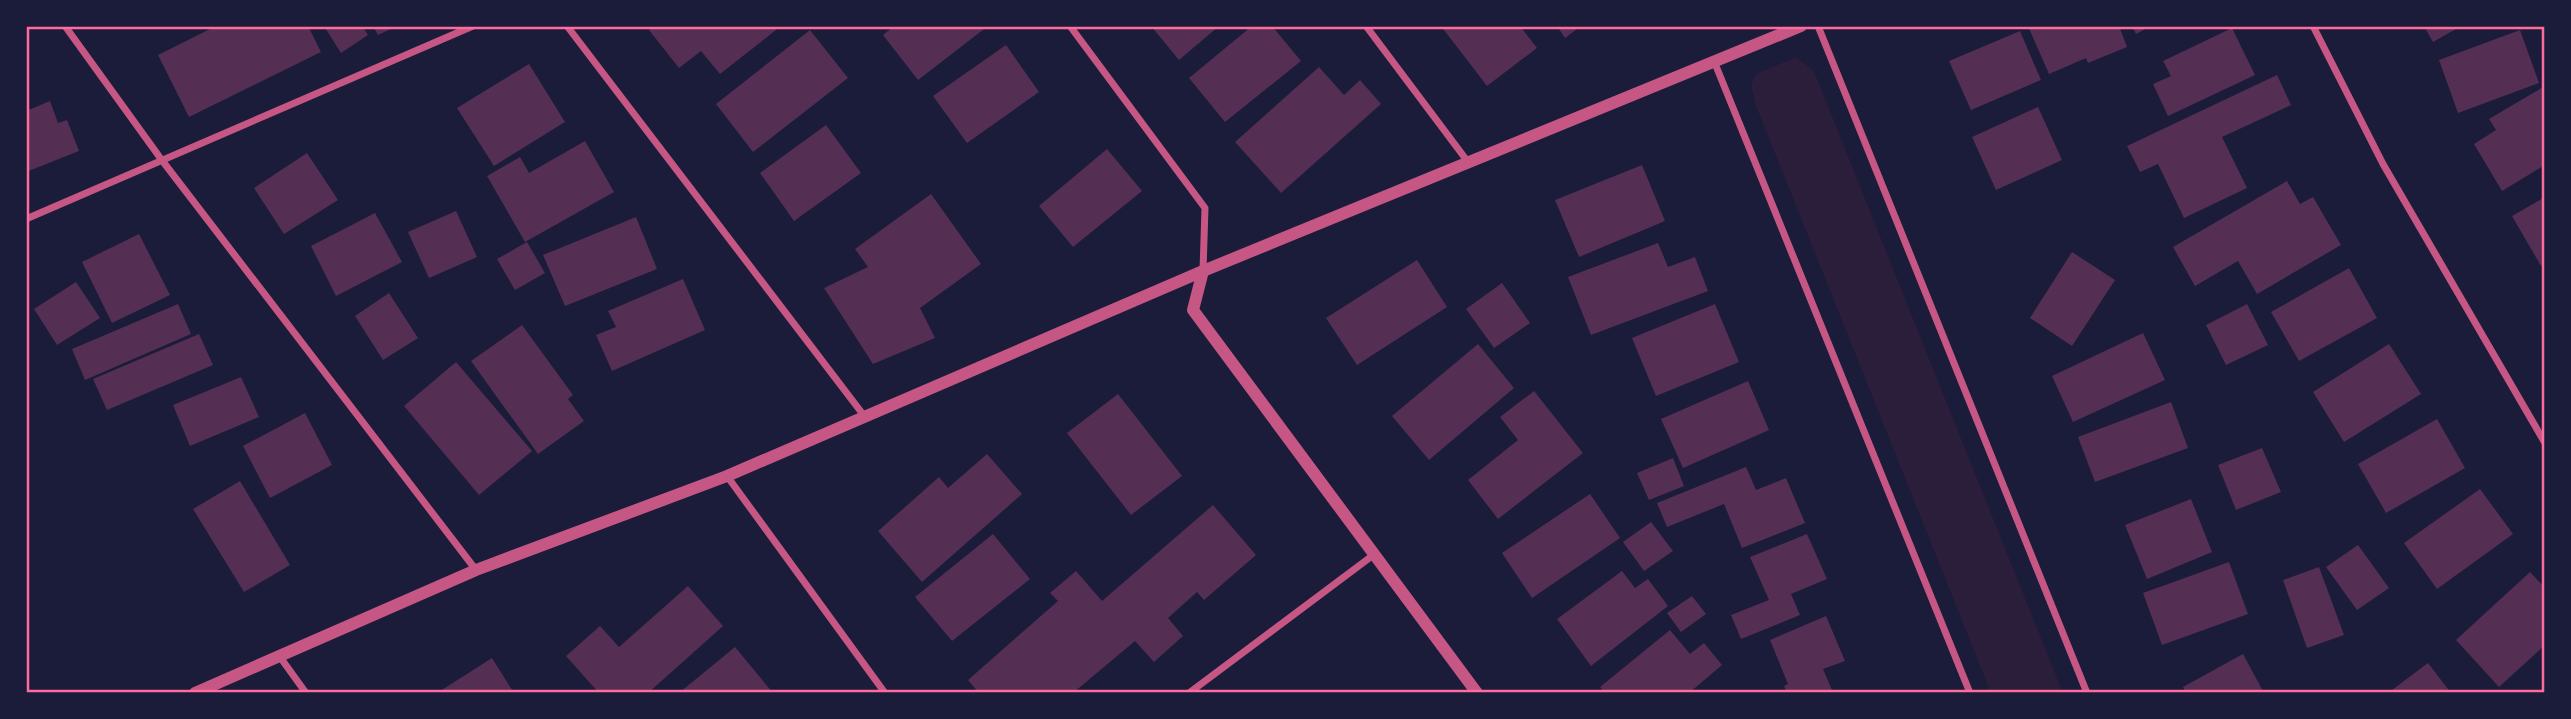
<svg xmlns="http://www.w3.org/2000/svg" width="2571" height="719" font-family="'Exo 2',sans-serif">
	<style>
		.green { fill: #2a1e3b }
		.building { fill: #542f53 }
		.lines { fill: none; stroke-linecap: round; stroke-linejoin: round }
		.minor { stroke: #c65784; stroke-width: 7 }
		.tertiary { stroke: #c65784; stroke-width: 12 }
		.neatline { fill: none; stroke: #ff6b9d; stroke-width: 2.5 }
	</style>
	<rect width="100%" height="100%" fill="#1b1b3a"/>
	<path class="green" d="M1796,57l18,14 249,622h-72l-235,-587 -5,-21 5,-11z"/>
	<g class="building">
		<path d="M216,26h92l13,26 -132,65 -31,-62z"/>
		<path d="M324,26h38l6,9 -27,18z"/>
		<path d="M373,26h24l-19,9z"/>
		<path d="M654,26h127l-61,48 -19,-23 -22,17 -30,-38z"/>
		<path d="M894,26h94l-70,54 -35,-45z"/>
		<path d="M1151,26h68l-40,34z"/>
		<path d="M1252,26h20l29,35 -76,61 -36,-44z"/>
		<path d="M1441,26h79l17,22 -50,38z"/>
		<path d="M1557,26h24l-16,12z"/>
		<path d="M2028,26h91l8,21 -39,16 -2,-5 -37,16z"/>
		<path d="M2132,26h19l-15,8z"/>
		<path d="M2424,26h37l-28,16z"/>
		<path d="M2232,28l23,47 -87,41 -15,-32 18,-8 -8,-15z"/>
		<path d="M810,30l38,48 -95,74 -37,-48z"/>
		<path d="M2520,30l19,53 -81,30 -19,-53z"/>
		<path d="M2020,31l21,49 -70,30 -22,-49z"/>
		<path d="M1006,45l33,47 -72,51 -34,-47z"/>
		<path d="M529,64l36,58 -71,44 -37,-58z"/>
		<path d="M1319,67l25,28 16,-15 21,24 -100,89 -46,-51z"/>
		<path d="M2277,75l14,30 -69,32 25,51 -63,30 -26,-54 -18,8 -13,-26z"/>
		<path d="M2545,86v79l-43,26 -28,-47 22,-14 -7,-11z"/>
		<path d="M50,101l8,22 9,-3 12,31 -53,21v-61z"/>
		<path d="M2038,107l24,53 -66,30 -24,-53z"/>
		<path d="M826,125l35,48 -67,48 -34,-48z"/>
		<path d="M585,141l29,51 -89,50 -38,-66 33,-19 9,16z"/>
		<path d="M1107,149l35,42 -69,56 -34,-41z"/>
		<path d="M307,153l31,47 -54,34 -30,-46z"/>
		<path d="M1642,165l23,56 -86,36 -24,-57z"/>
		<path d="M2287,181l13,23 13,-7 28,48 -84,49 -19,-33 -43,25 -22,-39z"/>
		<path d="M931,194l50,70 -61,44 15,30 -62,26 -49,-76 44,-21 -13,-18z"/>
		<path d="M2545,197v66l-4,3 -29,-50z"/>
		<path d="M456,211l21,46 -48,21 -21,-46z"/>
		<path d="M375,213l27,49 -66,34 -25,-50z"/>
		<path d="M636,217l21,52 -92,37 -22,-51z"/>
		<path d="M139,234l31,61 -58,28 -30,-61z"/>
		<path d="M527,242l18,31 -30,17 -18,-31z"/>
		<path d="M1658,243l10,24 27,-10 13,34 -117,44 -23,-58z"/>
		<path d="M2072,252l43,28 -43,66 -42,-28z"/>
		<path d="M1417,260l30,47 -90,58 -31,-47z"/>
		<path d="M2349,268l28,50 -78,43 -28,-49z"/>
		<path d="M683,279l22,51 -93,41 -16,-36 20,-8 -8,-16z"/>
		<path d="M76,282l24,36 -43,27 -23,-36z"/>
		<path d="M1502,283l28,40 -36,25 -28,-39z"/>
		<path d="M389,293l29,45 -35,22 -28,-44z"/>
		<path d="M178,304l13,30 -106,46 -13,-31z"/>
		<path d="M1715,304l24,58 -83,34 -24,-58z"/>
		<path d="M2247,304l21,41 -42,20 -20,-40z"/>
		<path d="M522,325l51,70 -5,4 16,22 -46,33 -67,-93z"/>
		<path d="M2143,333l22,47 -92,42 -21,-46z"/>
		<path d="M199,334l14,31 -106,45 -14,-31z"/>
		<path d="M1478,344l36,44 -85,72 -37,-44z"/>
		<path d="M2389,344l32,50 -77,48 -31,-50z"/>
		<path d="M456,362l76,89 -53,44 -75,-89z"/>
		<path d="M241,377l18,40 -69,29 -17,-41z"/>
		<path d="M1748,381l21,49 -86,38 -22,-49z"/>
		<path d="M1534,391l49,62 -85,66 -30,-39 50,-40 -18,-23z"/>
		<path d="M1118,394l64,82 -51,39 -64,-82z"/>
		<path d="M2171,402l17,46 -93,34 -17,-45z"/>
		<path d="M305,413l27,52 -62,33 -27,-52z"/>
		<path d="M2437,419l28,49 -79,45 -28,-49z"/>
		<path d="M2262,448l19,44 -45,18 -18,-45z"/>
		<path d="M987,454l35,40 -100,88 -44,-51 61,-54 9,11z"/>
		<path d="M1673,458l11,28 -35,14 -12,-27z"/>
		<path d="M1746,467l10,23 30,-12 19,45 -63,25 -18,-44 -57,23 -10,-24z"/>
		<path d="M240,481l50,84 -46,27 -51,-83z"/>
		<path d="M2480,489l33,45 -76,55 -33,-46z"/>
		<path d="M1590,494l30,44 -88,60 -30,-45z"/>
		<path d="M2191,499l21,53 -65,27 -22,-54z"/>
		<path d="M1213,505l43,50 -52,45 -7,-8 -29,26 15,18 -29,26 -19,-21 -62,52h-94l-11,-13 90,-79 -8,-8 26,-22 26,30z"/>
		<path d="M1651,522l22,29 -29,20 -21,-29z"/>
		<path d="M993,534l37,45 -78,62 -37,-44z"/>
		<path d="M1807,534l20,45 -36,15 9,21 -59,24 -10,-24 38,-15 -19,-43z"/>
		<path d="M2358,545l31,43 -32,22 -31,-43z"/>
		<path d="M2229,562l19,52 -86,31 -19,-52z"/>
		<path d="M2319,567l25,68 -37,13 -24,-68z"/>
		<path d="M1622,571l13,17 13,-9 20,27 -77,60 -34,-47z"/>
		<path d="M2530,572l15,16v57l-46,42 -43,-47z"/>
		<path d="M688,586l35,40 -75,67h-49l-33,-37 34,-30 19,21z"/>
		<path d="M1692,596l14,18 -25,18 -14,-19z"/>
		<path d="M1826,616l19,45 -22,8 9,21 -45,3 -3,-7 4,-2 -18,-44z"/>
		<path d="M1670,630l20,24 14,-11 18,22 -33,28h-84l-5,-6z"/>
		<path d="M735,647l38,46h-94z"/>
		<path d="M2243,654l21,39h-78l-3,-6z"/>
		<path d="M492,658l22,35h-77z"/>
		<path d="M2428,663l23,30h-63z"/>
	</g>
	<g class="lines">
		<g class="minor">
			<path d="M65,26l96,133 315,411"/>
			<path d="M567,26l298,391"/>
			<path d="M1070,26l135,182 -2,63"/>
			<path d="M1366,26l102,136"/>
			<path d="M1818,26l269,667"/>
			<path d="M2313,26l70,138 162,279"/>
			<path d="M1714,61l256,632"/>
			<path d="M26,219l447,-193"/>
			<path d="M727,476l158,217"/>
			<path d="M280,657l26,36"/>
			<path d="M1189,693l183,-137"/>
		</g>
		<g class="tertiary">
			<path d="M1203,271l-10,39 284,383"/>
			<path d="M195,693l281,-123 251,-94 476,-205 598,-245"/>
		</g>
	</g>
	<rect width="2571" height="719" fill="none" stroke="#1b1b3a" stroke-width="56"/>
	<rect x="28" y="28" width="2515" height="663" class="neatline"/>
</svg>
